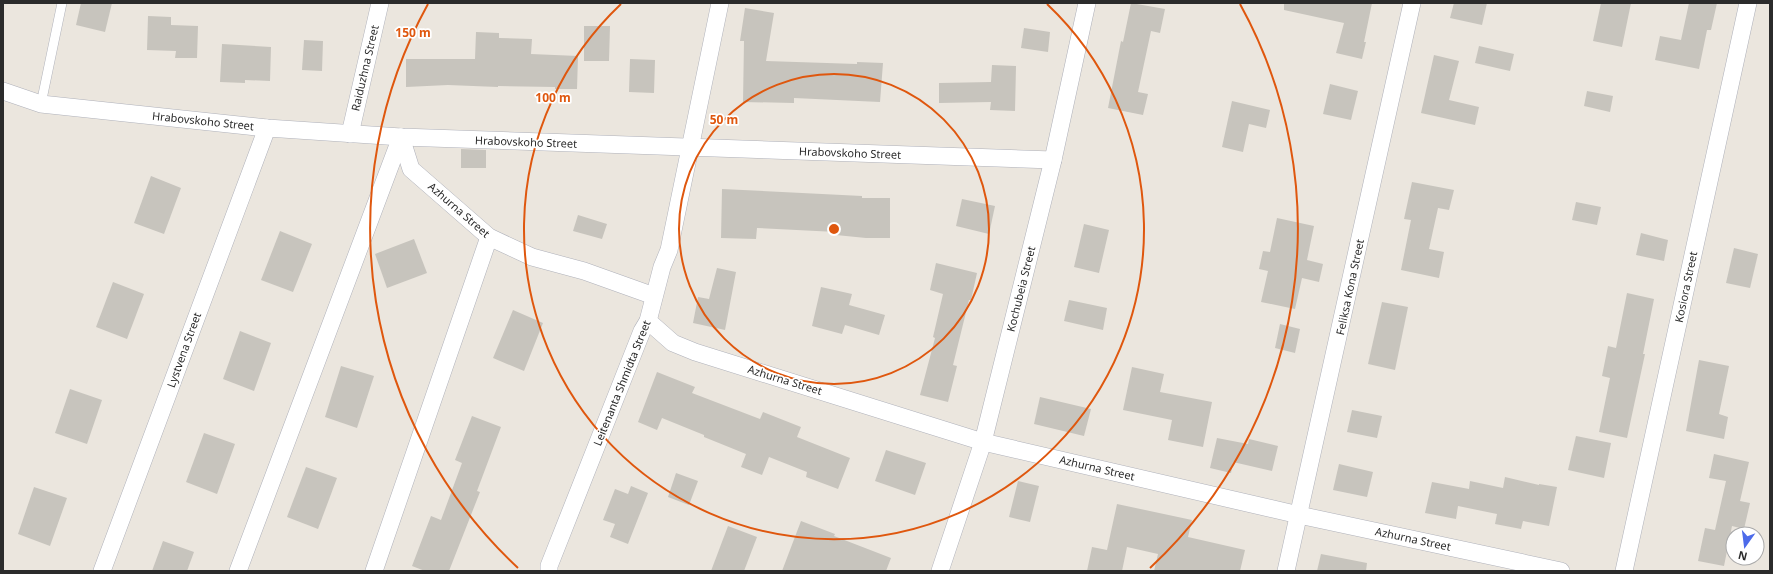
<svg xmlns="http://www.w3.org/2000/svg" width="1773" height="574" font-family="'Noto Sans',sans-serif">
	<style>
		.building { fill: #c7c4bd }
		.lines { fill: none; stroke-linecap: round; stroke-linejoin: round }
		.lane-casing { stroke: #afb1ba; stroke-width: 10 }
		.street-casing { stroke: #afb1ba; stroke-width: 18 }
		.lane { stroke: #fff; stroke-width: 9 }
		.street { stroke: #fff; stroke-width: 17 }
		.ring { fill: none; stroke: #df570e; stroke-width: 2 }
		.labels { text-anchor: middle; stroke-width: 3.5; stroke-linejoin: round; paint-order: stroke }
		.street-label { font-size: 11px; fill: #2b2b2b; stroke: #fff }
		.centre { fill: #df570e; stroke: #fff; stroke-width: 2 }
		.ring-label { font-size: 12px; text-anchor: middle; font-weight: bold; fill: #df570e; stroke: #fff; stroke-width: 3.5; stroke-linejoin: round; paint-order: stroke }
	</style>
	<rect width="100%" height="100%" fill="#ebe6de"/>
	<g class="building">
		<path d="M81,3h31l-7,29 -29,-7z"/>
		<path d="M1131,3l34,6 -5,24 -9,-2 -13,61 10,2 -5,21 -35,-7 13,-67 2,1z"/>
		<path d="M1284,3h88l-8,39h2l-4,17 -26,-6 8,-30 -60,-13z"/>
		<path d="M1454,3h33l-5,22 -32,-7z"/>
		<path d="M1601,3h30l-9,44 -29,-6z"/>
		<path d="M1689,3h28l-6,27h-4l-8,39 -44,-9 5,-24 21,4z"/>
		<path d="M745,8l29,5 -8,48 91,3v-2l26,1 -3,39 -86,-4v5l-51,-1 1,-61h-4z"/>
		<path d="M148,16l23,1v8l27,1 -1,32h-22l1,-7 -29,-1z"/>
		<path d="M584,26h26l-1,35h-25z"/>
		<path d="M1024,28l26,4 -2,20 -27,-4z"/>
		<path d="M476,32l23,1v5l33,1 -1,15 47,2 -1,33h-22v-2l-57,-1v1l-50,-2 -42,2v-28h69z"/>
		<path d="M304,40l19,1 -1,30 -20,-1z"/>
		<path d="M222,44l49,3 -1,34 -25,-1v3l-25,-1z"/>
		<path d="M1479,46l35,8 -4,17 -35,-8z"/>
		<path d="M1434,55l25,6 -10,39 30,7 -4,18 -54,-12z"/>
		<path d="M630,59l25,1 -1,33 -25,-1z"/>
		<path d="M992,65l24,1 -1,45 -25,-1 1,-8 -52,1v-20l52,-1z"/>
		<path d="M1330,84l28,7 -7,29 -28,-6z"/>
		<path d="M1587,91l26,5 -3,16 -26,-6z"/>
		<path d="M1232,101l38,9 -4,18 -17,-4 -6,28 -21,-5z"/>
		<path d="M461,149l25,1v18h-25z"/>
		<path d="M151,176l30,12 -17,46 -30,-11z"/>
		<path d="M1412,182l42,8 -5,20 -11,-2 -9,41 15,3 -5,26 -38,-8 10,-50 -7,-1z"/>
		<path d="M722,189l140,7v2h28v40h-24l-30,-3v-3l-79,-4 -1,11 -35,-1z"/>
		<path d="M962,199l33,7 -6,28 -33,-8z"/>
		<path d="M1576,202l25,5 -4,18 -25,-5z"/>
		<path d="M578,215l29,9 -5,15 -29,-8z"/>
		<path d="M1277,218l37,8 -7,34 16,4 -4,18 -17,-4 -7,31 -34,-7 7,-31 -9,-2 4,-18 7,1z"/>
		<path d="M1084,224l25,6 -10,43 -25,-6z"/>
		<path d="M280,231l32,13 -19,48 -32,-12z"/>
		<path d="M1641,233l27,7 -4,21 -28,-6z"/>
		<path d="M414,239l13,34 -40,15 -12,-34z"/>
		<path d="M1734,248l24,6 -8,34 -24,-5z"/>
		<path d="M936,263l41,10 -6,27h-2l-16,65 4,1 -9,36 -28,-7 15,-57 -2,-1 10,-43 -13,-4z"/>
		<path d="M717,268l19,4 -11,58 -32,-7 5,-26 11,2z"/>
		<path d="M113,282l31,12 -17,45 -31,-12z"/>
		<path d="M821,287l31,7 -3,11 36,10 -6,20 -34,-10 -3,9 -30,-8z"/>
		<path d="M1627,293l27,6 -11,55h2l-18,84 -28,-6 11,-54 -8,-2 6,-30 8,2z"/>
		<path d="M1069,300l38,8 -4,22 -39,-9z"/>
		<path d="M1382,302l26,5 -13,63 -27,-6z"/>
		<path d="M513,310l30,13 -19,48 -31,-13z"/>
		<path d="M1280,324l20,5 -5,24 -20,-5z"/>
		<path d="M240,331l31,12 -17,48 -31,-12z"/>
		<path d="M1699,360l30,6 -10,48 9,3 -4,22 -38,-8z"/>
		<path d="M341,366l33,10 -17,52 -32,-11z"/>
		<path d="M1132,367l32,7 -4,18 52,10 -9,45 -35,-7 4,-20 -49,-10z"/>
		<path d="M657,372l38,15 -3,6 68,26 3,-7 38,15 -4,10 53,21 -12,31 -32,-12 1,-5 -38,-15 -7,18 -21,-8 5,-13 -42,-17v-2l-42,-17 -5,12 -19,-8z"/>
		<path d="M70,389l32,11 -15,44 -32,-11z"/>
		<path d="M1040,397l51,12 -7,27 -50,-12z"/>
		<path d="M1352,410l30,6 -5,22 -30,-6z"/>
		<path d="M472,416l29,11 -24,64 3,1 -31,79h-24l-13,-5 19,-50 10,4 21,-57 -7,-3z"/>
		<path d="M204,433l31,11 -18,50 -31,-12z"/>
		<path d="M1576,436l35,7 -7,35 -36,-8z"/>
		<path d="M1217,438l31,6 1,-5 29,7 -6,25 -39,-9 -2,11 -21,-5z"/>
		<path d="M886,450l40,13 -11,32 -40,-14z"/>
		<path d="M1714,454l35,8 -9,39 10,2 -6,26 -12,-3 -8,40 -26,-5 7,-33 10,2 11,-49 -17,-3z"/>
		<path d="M1339,464l34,8 -6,25 -34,-7z"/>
		<path d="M306,467l31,11 -19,51 -31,-12z"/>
		<path d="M676,473l22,8 -9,24 -21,-8z"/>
		<path d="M1505,477l34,8v-1l18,3 -8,39 -26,-5 -2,8 -26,-5 2,-10 -39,-8 -2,13 -31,-6 7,-31 37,7 1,-8 33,7z"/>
		<path d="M1018,481l21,5 -9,36 -21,-5z"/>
		<path d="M631,486l17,7 -20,51 -18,-7 5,-13 -12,-4 12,-31 13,5z"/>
		<path d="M34,487l33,11 -17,48 -32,-12z"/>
		<path d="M1117,504l75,16 -4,17 57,13 -5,21h-86l4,-17 -31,-7 -5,24h-35l5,-24 15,3z"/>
		<path d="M801,521l34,13 -1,2 57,22 -5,13h-104z"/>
		<path d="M728,526l29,11 -13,34h-33z"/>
		<path d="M163,541l31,11 -7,19h-35z"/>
		<path d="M1321,554l46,9 -1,8h-49z"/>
	</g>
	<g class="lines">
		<g class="lane-casing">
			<path id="lane" d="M41,104l21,-101"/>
		</g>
		<g class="street-casing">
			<g id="street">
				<path d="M3,91l38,13 226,24 134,9 652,23"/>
				<path d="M350,134l30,-131"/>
				<path d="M401,137l10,32 78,68 43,20 52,14 70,25"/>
				<path d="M648,321l25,22 22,9 288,90 316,73 262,56"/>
				<path d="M102,571l165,-443"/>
				<path d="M238,571l163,-434"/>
				<path d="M374,571l115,-334"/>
				<path d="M549,571v-5l93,-235 6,-10 14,-54 7,-17 51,-247"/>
				<path d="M940,571l43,-129 70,-282 34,-157"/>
				<path d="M1286,571l126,-568"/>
				<path d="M1624,571l124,-568"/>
			</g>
		</g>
		<use href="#lane" class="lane"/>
		<use href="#street" class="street"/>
	</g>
	<g class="ring">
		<circle cx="834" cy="229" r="155"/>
		<path d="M1047 4A310 310 0 1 1 621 4"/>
		<path d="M518 568A464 464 0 0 1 428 4M1240 4A464 464 0 0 1 1150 568"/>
	</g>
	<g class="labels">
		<g class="street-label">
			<text transform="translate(365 68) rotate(-77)" y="4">Raiduzhna Street</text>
			<text transform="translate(203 121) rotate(6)" y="4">Hrabovskoho Street</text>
			<text transform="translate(526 142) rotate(2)" y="4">Hrabovskoho Street</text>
			<text transform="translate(850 153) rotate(2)" y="4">Hrabovskoho Street</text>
			<text transform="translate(459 210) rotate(41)" y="4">Azhurna Street</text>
			<text transform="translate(1350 287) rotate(-78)" y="4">Feliksa Kona Street</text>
			<text transform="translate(1686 287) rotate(-78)" y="4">Kosiora Street</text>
			<text transform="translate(1021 289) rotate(-76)" y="4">Kochubeia Street</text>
			<text transform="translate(184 350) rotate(-70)" y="4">Lystvena Street</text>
			<text transform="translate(785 380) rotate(17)" y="4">Azhurna Street</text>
			<text transform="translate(622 383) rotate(-68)" y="4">Leitenanta Shmidta Street</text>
			<text transform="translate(1097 468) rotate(13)" y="4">Azhurna Street</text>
			<text transform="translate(1413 539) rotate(12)" y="4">Azhurna Street</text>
		</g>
	</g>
	<circle cx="834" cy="229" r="6" class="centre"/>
	<g class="ring-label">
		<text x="413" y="37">150 m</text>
		<text x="553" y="102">100 m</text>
		<text x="724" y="124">50 m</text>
	</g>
	<rect width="1773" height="574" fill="none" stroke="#2b2b2b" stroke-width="8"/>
	<g transform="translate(1745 546) rotate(194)"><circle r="19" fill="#ffffff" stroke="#aaaaaa"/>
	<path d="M0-3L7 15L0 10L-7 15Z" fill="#4d6bea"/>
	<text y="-6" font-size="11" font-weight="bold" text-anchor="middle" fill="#2b2b2b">N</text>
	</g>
</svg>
